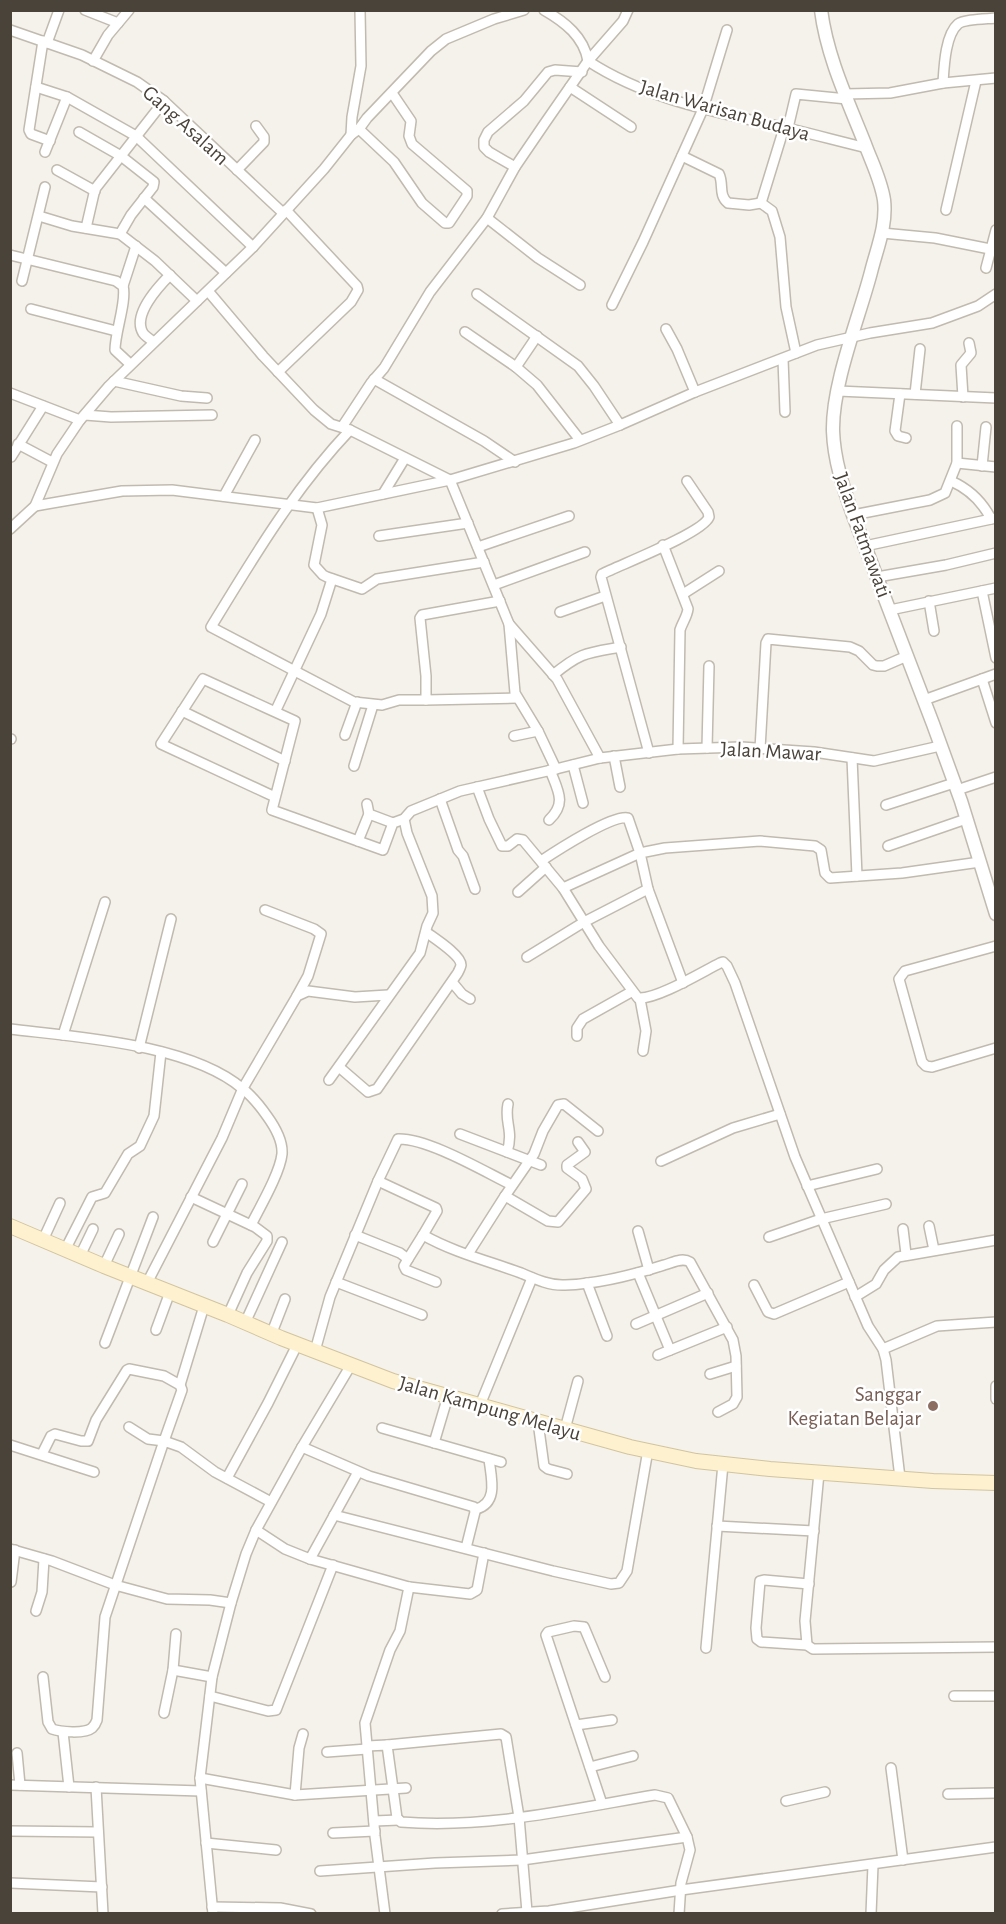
<svg xmlns="http://www.w3.org/2000/svg" width="1006" height="1924" font-family="'Alegreya Sans',sans-serif">
	<style>
		.lines { fill: none; stroke-linecap: round; stroke-linejoin: round }
		.minor-casing { stroke: #c1baaf; stroke-width: 12 }
		.tertiary-casing { stroke: #c1baaf; stroke-width: 15 }
		.secondary-casing { stroke: #d3c49d; stroke-width: 16 }
		.minor { stroke: #fff; stroke-width: 9 }
		.tertiary { stroke: #fff; stroke-width: 12 }
		.secondary { stroke: #fdf1cf; stroke-width: 14 }
		.education-dot { fill: #8d6e63; stroke: #fff; stroke-width: 2 }
		.labels { text-anchor: middle; stroke-width: 5; stroke-linejoin: round; paint-order: stroke }
		.street-label { font-size: 21px; fill: #4a433a; stroke: #fff }
		.education-label { font-size: 21px; fill: #785e54; stroke: #fff; text-anchor: end }
	</style>
	<rect width="100%" height="100%" fill="#f5f2ec"/>
	<g class="lines">
		<g class="minor-casing">
			<g id="minor">
				<path d="M85,10l33,13"/>
				<path d="M544,10c21,12 40,27 44,51"/>
				<path d="M10,30l72,25 55,27 27,19 119,112"/>
				<path d="M43,41l-14,89 2,4 19,7"/>
				<path d="M47,43l12,-33"/>
				<path d="M93,61l15,-26 21,-25"/>
				<path d="M588,61c61,40 134,52 203,68 25,6 51,13 76,19"/>
				<path d="M943,83c1,-15 2,-48 15,-59 6,-5 29,-5 38,-6"/>
				<path d="M36,87l31,10 69,39 117,111"/>
				<path d="M570,87l61,40"/>
				<path d="M845,94l45,-1 53,-10 53,-5"/>
				<path d="M784,128l-23,75 11,8 8,26 6,70 10,46"/>
				<path d="M788,128l8,-34 51,5"/>
				<path d="M359,129l35,33 28,41 23,20h4l18,-27v-5l-55,-47 -3,-8 2,-15 -19,-28"/>
				<path d="M79,132l42,24 33,26 -1,5 -22,28 -11,19"/>
				<path d="M351,135l1,-18 9,-51 -1,-56"/>
				<path d="M45,152l22,-55"/>
				<path d="M682,156l37,18c5,10 -1,21 9,29l21,2 12,-2"/>
				<path d="M515,167l-26,-15 -5,-5v-7l4,-8 36,-31 24,-29 7,-2 27,2"/>
				<path d="M57,170l38,21"/>
				<path d="M237,170l27,-28v-5l-8,-11"/>
				<path d="M144,198l82,75"/>
				<path d="M946,210l30,-129"/>
				<path d="M39,216l33,10 48,8 35,27 42,40"/>
				<path d="M487,218l51,40 42,27"/>
				<path d="M86,228l9,-39 69,-88"/>
				<path d="M882,233l53,5 55,11"/>
				<path d="M10,255l106,26 7,5c4,15 -8,46 -8,64l15,14"/>
				<path d="M986,268l10,-38"/>
				<path d="M22,281l23,-94"/>
				<path d="M123,286l13,-40"/>
				<path d="M208,291l55,65 51,54 17,14 19,6 100,50 59,144 6,69 23,38 18,38 44,-11 78,-9 63,-2 73,5 60,9 66,-15"/>
				<path d="M477,294l101,72 16,20 26,39"/>
				<path d="M612,305l31,-63 60,-133 24,-79"/>
				<path d="M31,309l85,22"/>
				<path d="M666,329l11,20 18,43"/>
				<path d="M465,332l51,35 21,18 43,55"/>
				<path d="M154,342c-3,-2 -9,-6 -11,-9 -11,-18 16,-47 27,-58"/>
				<path d="M783,359l2,53"/>
				<path d="M516,367l21,-31"/>
				<path d="M278,372l73,-70 7,-12 -1,-4 -71,-76"/>
				<path d="M374,379l110,62 31,21"/>
				<path d="M114,381l67,15 26,2"/>
				<path d="M838,391l158,7"/>
				<path d="M10,393l70,27"/>
				<path d="M900,394l-5,37 3,5 8,2"/>
				<path d="M915,394l5,-45"/>
				<path d="M963,397l-2,-32 10,-12 -2,-10"/>
				<path d="M85,415l26,2 101,-2"/>
				<path d="M342,427l29,-44 13,-15 46,-76 57,-74 28,-51 30,-44 43,-62 35,-40 5,-11"/>
				<path d="M350,430c-56,59 -97,128 -139,197l143,75 28,3 17,-5h27"/>
				<path d="M18,444l34,18"/>
				<path d="M11,457l32,-51"/>
				<path d="M957,463l39,4"/>
				<path d="M982,466l4,-39"/>
				<path d="M951,481c18,8 31,20 40,38"/>
				<path d="M383,494l22,-36"/>
				<path d="M224,496l31,-56"/>
				<path d="M35,506l87,-15 50,-1 145,18 133,-28 124,-37 46,-18 75,-33 122,-47 53,-12 62,-10 46,-17 18,-12"/>
				<path d="M317,508l5,17 -8,40 9,10 4,2 35,12 15,-10 6,-1 101,-16"/>
				<path d="M853,515l77,-15 15,-7 12,-30v-37"/>
				<path d="M10,529l25,-23 22,-52 23,-34 29,-34 144,-139 71,-78 27,-34 8,-6 8,-11 64,-67 15,-12 48,-20 30,-9"/>
				<path d="M379,536l89,-13"/>
				<path d="M663,545l25,64c-1,8 -6,14 -8,21l-2,119"/>
				<path d="M865,546l131,-28"/>
				<path d="M478,547l91,-31"/>
				<path d="M877,577l69,-12 50,-12"/>
				<path d="M494,585l91,-33"/>
				<path d="M982,591l14,67"/>
				<path d="M683,594l36,-23"/>
				<path d="M500,601l-78,14 -2,3 6,58v24l91,-2"/>
				<path d="M929,601l5,30"/>
				<path d="M890,610l106,-22"/>
				<path d="M560,612l45,-16"/>
				<path d="M509,624l48,55 43,79"/>
				<path d="M553,675c28,-23 34,-22 68,-28"/>
				<path d="M982,679l14,44"/>
				<path d="M924,700l72,-26"/>
				<path d="M276,710l45,-96 11,-35"/>
				<path d="M182,711l103,50"/>
				<path d="M345,735l12,-33"/>
				<path d="M514,736l24,-5"/>
				<path d="M10,739h1"/>
				<path d="M707,748l2,-82"/>
				<path d="M760,749l6,-106 2,-4 82,8 9,4 14,14 4,1h7l23,-10"/>
				<path d="M649,753l-48,-176 1,-3c20,-10 101,-41 107,-57l-1,-5 -21,-31"/>
				<path d="M614,756l6,31"/>
				<path d="M852,758l5,118"/>
				<path d="M573,765l10,38"/>
				<path d="M354,766l19,-61"/>
				<path d="M477,787l12,32 13,27h6l9,-7 6,1 40,48 36,58 39,52c18,2 64,-26 82,-35l3,-1 4,4 8,17 60,174 73,169 15,23 3,11 14,118"/>
				<path d="M957,790l39,-13"/>
				<path d="M275,797l-114,-53 42,-65 92,42 -23,89 111,40 10,-27 11,-4 7,-8 49,-20 96,-22"/>
				<path d="M440,799l18,51 5,6 12,33"/>
				<path d="M367,804l2,10 24,9"/>
				<path d="M886,805l68,-22"/>
				<path d="M549,820c18,-17 9,-29 1,-50"/>
				<path d="M358,841l11,-27"/>
				<path d="M888,846l78,-27"/>
				<path d="M541,861c15,-10 72,-47 87,-43l12,35 -77,35"/>
				<path d="M518,892l28,-25"/>
				<path d="M265,910l49,19 7,5 -13,42 -11,20"/>
				<path d="M996,946l-91,25 -6,8 23,83 4,4 6,1 64,-19"/>
				<path d="M527,957l57,-35 64,-33"/>
				<path d="M452,982l10,12 8,5"/>
				<path d="M683,983l-35,-94 -8,-36 25,-5 95,-7 55,5 6,4 4,23 5,5 72,-5 78,-11"/>
				<path d="M640,999l6,32 -3,20"/>
				<path d="M10,1029c67,8 181,15 233,60 10,8 17,17 24,27 8,11 16,24 15,38 -2,19 -22,53 -31,71"/>
				<path d="M63,1035l42,-133"/>
				<path d="M577,1036v-8l6,-9 48,-27"/>
				<path d="M139,1048l32,-129"/>
				<path d="M339,1067l29,25 9,-3 80,-115c1,-1 4,-8 4,-9 0,-10 -27,-27 -35,-33"/>
				<path d="M329,1080l91,-127 7,-27 6,-13 -1,-17 -25,-63 -3,-14"/>
				<path d="M460,1134l81,31"/>
				<path d="M507,1152c7,-22 -3,-29 1,-48"/>
				<path d="M661,1161l72,-33 47,-14"/>
				<path d="M378,1181l58,27 1,3 -14,24c30,17 65,26 98,38 14,6 29,13 44,12 33,-1 68,-10 99,-20 8,-2 18,-8 26,-3l43,78 3,16 1,41 -4,7 -15,8"/>
				<path d="M807,1186l70,-17"/>
				<path d="M505,1196l43,25 10,1 28,-33 -4,-10 -15,-11v-3l18,-13 -7,-10"/>
				<path d="M191,1197l64,30 12,9v5l-20,32 -19,42"/>
				<path d="M929,1226l5,24"/>
				<path d="M903,1229l3,25"/>
				<path d="M638,1231l11,39"/>
				<path d="M355,1235l45,18 8,6 -4,7 2,4 30,12"/>
				<path d="M769,1237l52,-18 65,-15"/>
				<path d="M43,1240l17,-37"/>
				<path d="M213,1242l29,-58"/>
				<path d="M65,1250l27,-53 13,-4 23,-39 12,-8 14,-30 7,-64"/>
				<path d="M468,1254l37,-58 29,-42 9,-23 15,-26 6,-1 34,27"/>
				<path d="M80,1256l13,-27"/>
				<path d="M408,1259l15,-24"/>
				<path d="M104,1266l15,-32"/>
				<path d="M638,1273l32,77"/>
				<path d="M336,1282l86,33"/>
				<path d="M147,1283l75,-145 21,-50 54,-92 11,-5 47,6 33,-2"/>
				<path d="M587,1283l20,53"/>
				<path d="M754,1285l14,27 6,2 75,-32"/>
				<path d="M855,1297l21,-13 8,-14 14,-13 98,-17"/>
				<path d="M245,1323l37,-81"/>
				<path d="M636,1324l72,-31"/>
				<path d="M156,1330l14,-38"/>
				<path d="M271,1335l14,-36"/>
				<path d="M105,1343l48,-126"/>
				<path d="M883,1349l54,-23 59,-4"/>
				<path d="M315,1351l15,-54 48,-116 20,-42c30,-1 87,33 114,46"/>
				<path d="M658,1355l69,-28"/>
				<path d="M710,1374l26,-8"/>
				<path d="M180,1385l24,-79"/>
				<path d="M996,1386v13"/>
				<path d="M480,1405l52,-127"/>
				<path d="M538,1422l6,44 4,3 19,5"/>
				<path d="M382,1428l119,34"/>
				<path d="M565,1429l13,-48"/>
				<path d="M434,1443l14,-47"/>
				<path d="M10,1445l84,27"/>
				<path d="M302,1447l67,29 105,31 1,5 -9,36"/>
				<path d="M42,1454l9,-18 4,-2 26,7h7l8,-21 31,-50 2,-1 35,7 16,9 2,5 -18,51 -16,-2 -19,-12"/>
				<path d="M227,1478l41,-75 29,-58"/>
				<path d="M476,1509c23,-6 15,-32 13,-50"/>
				<path d="M334,1515l219,56 58,13 8,-1 8,-12 21,-121"/>
				<path d="M717,1526l97,5"/>
				<path d="M256,1530l29,19 25,10 99,28 61,7 7,-4 7,-37"/>
				<path d="M10,1549l42,12 63,24 52,14 43,1 21,3"/>
				<path d="M310,1559l48,-87"/>
				<path d="M11,1582l4,-32"/>
				<path d="M809,1584l-45,-4 -4,1 -4,47 1,11 4,3 46,3 6,4 183,-2"/>
				<path d="M36,1611l6,-19 2,-33"/>
				<path d="M807,1645l-2,-24 14,-148"/>
				<path d="M706,1648l17,-184"/>
				<path d="M173,1670l39,7"/>
				<path d="M43,1677l5,45 4,7c8,3 33,5 40,-1 2,-2 4,-5 5,-8l8,-103 59,-176 17,6 34,25 56,30"/>
				<path d="M210,1696l58,15 8,-1 57,-145"/>
				<path d="M954,1696h42"/>
				<path d="M164,1713l9,-43 3,-36"/>
				<path d="M576,1725l36,-5"/>
				<path d="M63,1732l6,55"/>
				<path d="M387,1745l114,-11 5,3 13,80 8,95"/>
				<path d="M367,1746l20,-1 10,73 4,4c85,7 171,-13 254,-27l13,3 19,39 3,13 -9,33 -2,31"/>
				<path d="M327,1752l40,-3"/>
				<path d="M17,1753l3,32"/>
				<path d="M590,1767l43,-11"/>
				<path d="M891,1768l12,92"/>
				<path d="M200,1778l95,17 111,-7"/>
				<path d="M10,1785l191,6"/>
				<path d="M96,1787l7,127"/>
				<path d="M948,1794l48,-1"/>
				<path d="M295,1795l4,-47 4,-14"/>
				<path d="M786,1801l39,-9"/>
				<path d="M602,1804l-56,-169 2,-3 26,-6 10,1 21,50"/>
				<path d="M374,1821l25,-1"/>
				<path d="M10,1831l88,1"/>
				<path d="M333,1833l42,-2"/>
				<path d="M206,1843l70,7"/>
				<path d="M320,1871l115,-8 87,-3 165,-23"/>
				<path d="M10,1883l92,4"/>
				<path d="M212,1907l68,1 31,6"/>
				<path d="M213,1914l-13,-136 12,-101 19,-74 15,-49 10,-24 46,-83 49,-82"/>
				<path d="M385,1914l-10,-78 -10,-113 25,-73 10,-19 9,-44"/>
				<path d="M502,1914l47,-3 132,-21 315,-43"/>
				<path d="M871,1914l2,-49"/>
			</g>
		</g>
		<g class="tertiary-casing">
			<path id="tertiary" d="M821,10c6,47 27,91 44,134 7,19 16,36 19,56 3,25 -7,48 -13,72 -12,46 -39,112 -38,159 1,29 10,56 20,84l80,209 28,77 35,113"/>
		</g>
		<g class="secondary-casing">
			<path id="secondary" d="M10,1226l94,40 124,49 53,23 112,43 237,66 66,14 74,8 163,12 63,2"/>
		</g>
		<use href="#minor" class="minor"/>
		<use href="#tertiary" class="tertiary"/>
		<use href="#secondary" class="secondary"/>
	</g>
	<circle class="education-dot" cx="933" cy="1406" r="6"/>
	<g class="labels">
		<g class="street-label">
			<text transform="translate(725 110) rotate(16)" y="7">Jalan Warisan Budaya</text>
			<text transform="translate(186 125) rotate(42)" y="7">Gang Asalam</text>
			<text transform="translate(863 535) rotate(70)" y="7">Jalan Fatmawati</text>
			<text transform="translate(771 751) rotate(3)" y="7">Jalan Mawar</text>
			<text transform="translate(490 1408) rotate(16)" y="7">Jalan Kampung Melayu</text>
		</g>
		<g class="education-label">
			<text x="921" y="1401">Sanggar<tspan x="921" dy="24">Kegiatan Belajar</tspan></text>
		</g>
	</g>
	<rect width="1006" height="1924" fill="none" stroke="#4a433a" stroke-width="24"/>
</svg>
